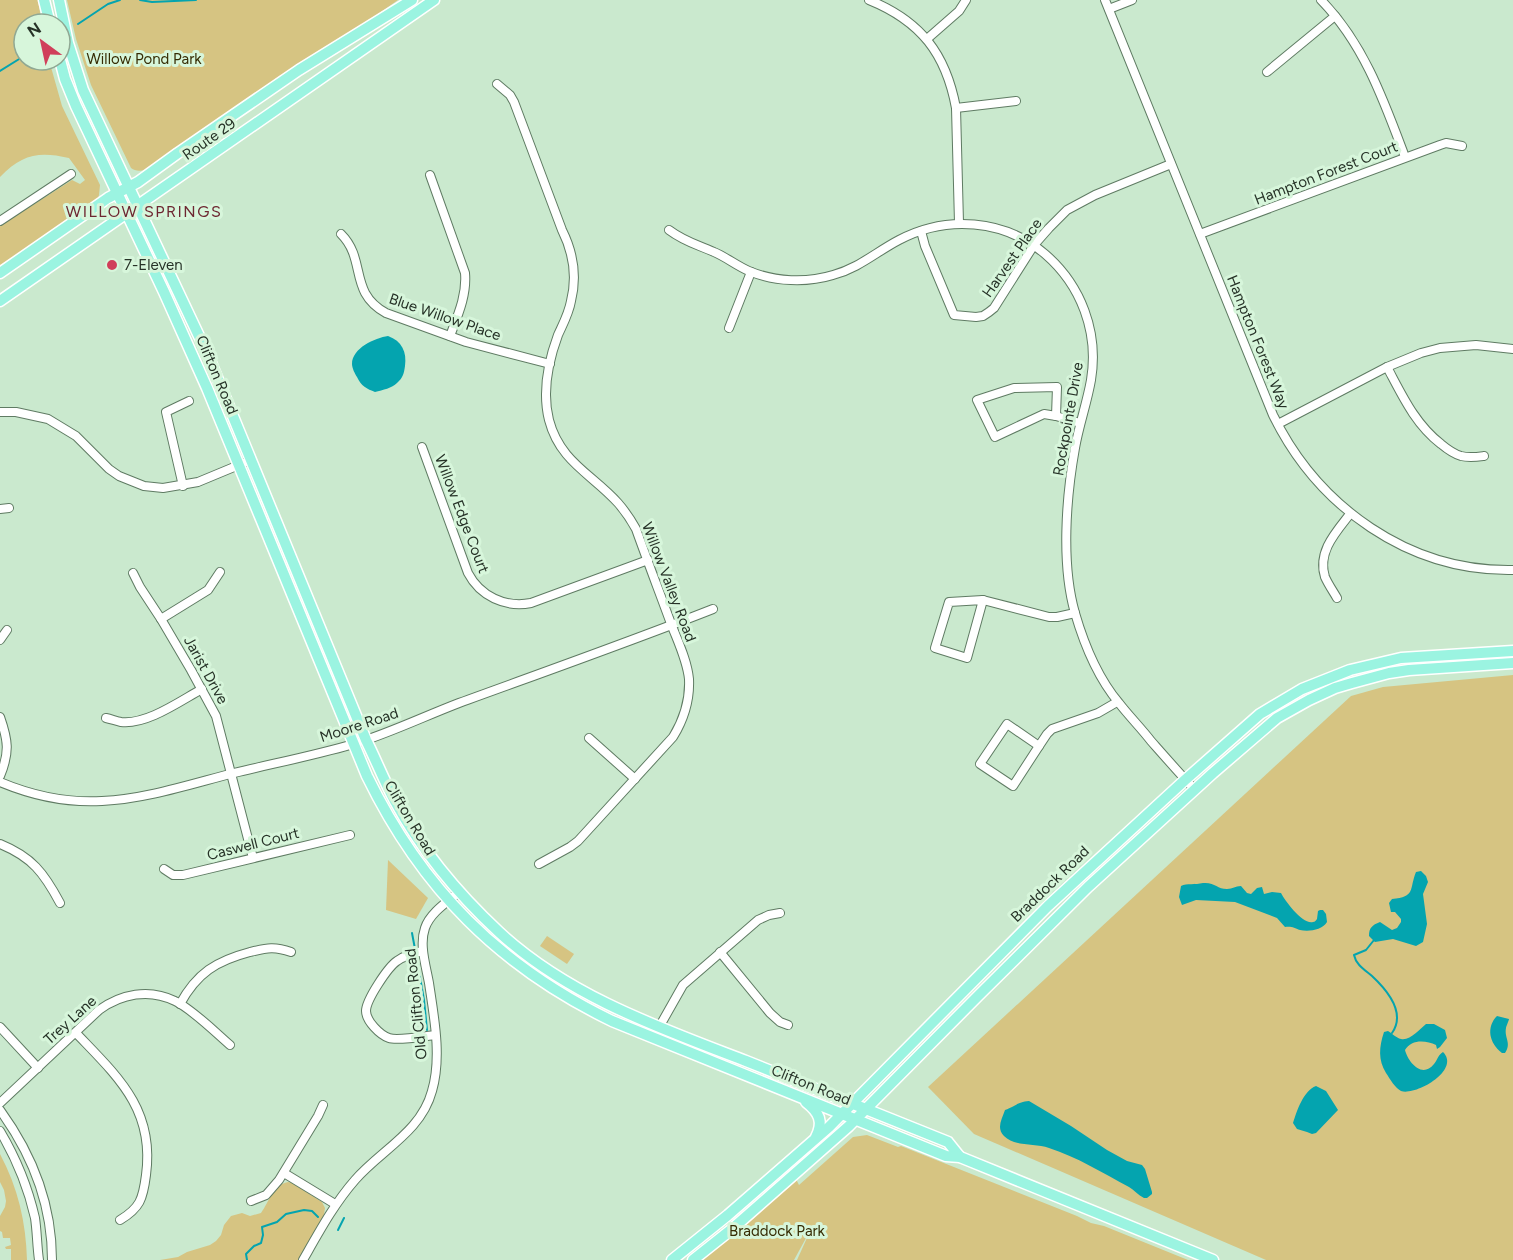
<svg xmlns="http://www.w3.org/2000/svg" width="1513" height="1260" font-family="Figtree,sans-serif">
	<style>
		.green { fill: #d6c482 }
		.water { fill: #04a4af }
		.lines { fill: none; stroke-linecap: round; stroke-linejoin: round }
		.stream { stroke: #04a4af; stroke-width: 2 }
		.minor-casing { stroke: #5f7b63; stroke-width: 10 }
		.major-casing { stroke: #fff; stroke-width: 13 }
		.minor { stroke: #fff; stroke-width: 8 }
		.major { stroke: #9bf4e1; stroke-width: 10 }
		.poi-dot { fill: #d03f5a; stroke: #d7f6db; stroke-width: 2 }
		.labels { text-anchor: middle; stroke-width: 6; stroke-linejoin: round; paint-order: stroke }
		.park-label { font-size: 15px; fill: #362c04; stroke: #d7f6db }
		.street-label { font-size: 15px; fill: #263227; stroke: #d7f6db }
		.poi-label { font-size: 15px; fill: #263227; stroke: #d7f6db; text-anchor: start }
		.neighbourhood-label { font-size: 16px; letter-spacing: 1.5px; fill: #6d2731; stroke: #d7f6db }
	</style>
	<rect width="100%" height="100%" fill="#cae9ce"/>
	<g class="green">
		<path d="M0,0h38l4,24h-18v36h25l13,46 38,79 -1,10 -3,9 -96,74v-52l72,-46 8,4 5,-4 -16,-22c-30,-7 -47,-4 -69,19z"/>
		<path d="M67,0h331l-124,87 -121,81c-8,2 -16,5 -22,0l-40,-83 -15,-46z"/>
		<path d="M1513,675v585h-247l-292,-126 -46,-47 423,-391 32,-9z"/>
		<path d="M388,860l40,38 -12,21 -30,-9z"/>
		<path d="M547,936l27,18 -7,10 -27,-18z"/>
		<path d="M867,1135l31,12 3,-1 176,70 14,7 13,3 84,34h-391l14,-31 -17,31h-102l102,-85 5,10 54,-48z"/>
		<path d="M0,1154c18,34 26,68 27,106h-16v-11h-5l-1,-2 6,-2 -1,-7h-7l-1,-6 -2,-1v-15l5,-9 1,-6 -2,-11 -4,-8z"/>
		<path d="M288,1182l4,1 30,19 3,6 -1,7 -26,45h-138l18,-3 9,-5 23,-7 6,-4 5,-6 3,-10 7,-9 11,-3 8,3 11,-3c8,-11 12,-28 27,-31z"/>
	</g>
	<g class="water">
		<path d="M388,336c14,5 19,16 17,30 -1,7 -2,12 -8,17 -5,5 -14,7 -22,9 -8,-3 -14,-6 -18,-15 -2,-3 -5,-9 -5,-13 0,-16 23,-26 36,-28z"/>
		<path d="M1421,871l5,5 2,6 -5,12 4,30 -4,18 -7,4 -23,-7 -18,3 -6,-6c0,-8 3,-11 11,-14l12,8 5,-2 4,-6v-3l-6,-7h-4l-2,-9 3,-4c24,-2 17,-10 24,-27z"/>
		<path d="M1203,883c12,-1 14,6 24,6 6,0 8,-3 14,-3l6,7 4,1 6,-6 5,-1 2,7 8,-2 9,1c4,8 22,32 32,29 2,0 3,-2 4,-3l1,-8 2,-1h3l3,4 1,8c-5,8 -18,10 -27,8 -6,-2 -8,-4 -15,-3l-8,-9 -42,-16 -39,-2 -14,5 -3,-8 2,-11c6,-3 14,-1 22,-3z"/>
		<path d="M1497,1016l12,3c0,1 -3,8 -3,9 -2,10 6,15 -1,25h-3c-13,-10 -16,-26 -5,-37z"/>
		<path d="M1426,1024h8l11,6 2,8 -7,9 -3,2 -1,-4c-10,-5 -25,-6 -31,5 3,12 17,29 29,14 4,-5 4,-9 9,-12 18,18 -27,44 -42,39 -6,-3 -11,-12 -15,-18 -8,-13 -7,-26 -2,-41l4,-1c4,2 8,7 13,8 9,2 19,-10 25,-15z"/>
		<path d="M1316,1086l10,5 12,19 -22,23 -4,1 -5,-2 -10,-3 -4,-6c4,-12 10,-32 23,-37z"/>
		<path d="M1029,1101l42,25 36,24 20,11 15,4 3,4 7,23v2l-5,4h-3c-6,-3 -10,-8 -15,-11 -26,-14 -52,-30 -80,-39 -14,-5 -34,-1 -45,-12 -8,-8 -2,-17 1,-26 11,-4 12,-8 24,-9z"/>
	</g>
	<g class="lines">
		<g class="stream">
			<path d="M140,0l12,2 44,-2"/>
			<path d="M78,24l30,-20 12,-4"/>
			<path d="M0,71l24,-15"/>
			<path d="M412,933l3,16"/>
			<path d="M1374,940l-8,10 -12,5c2,10 11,15 18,21 15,14 34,37 20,57"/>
			<path d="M416,955l8,45 3,30"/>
			<path d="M338,1230l6,-12"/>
			<path d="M247,1260l-1,-6 8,-8 7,-3 2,-8 -1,-8 15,-5 9,-8 18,-4 8,1 6,6"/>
		</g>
		<g class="minor-casing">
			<g id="minor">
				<path d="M869,0c52,21 77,54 87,108l3,115"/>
				<path d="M1105,0l168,415c45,92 136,157 240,155"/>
				<path d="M1321,0c43,44 63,101 84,157"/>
				<path d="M1109,9l23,-9"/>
				<path d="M927,39l32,-28 7,-11"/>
				<path d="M1267,72l68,-56"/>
				<path d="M497,84l13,11 4,7 48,128c11,22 15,47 9,71 -2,12 -8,23 -13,34 -10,27 -16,57 -9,85 11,42 43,54 69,83 7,8 13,17 18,26 11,31 23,62 34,92 7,19 17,38 19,58 1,21 -5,40 -16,58l-95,104 -8,6 -31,17"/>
				<path d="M956,108l60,-7"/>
				<path d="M430,175l35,98c2,22 -7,42 -15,63"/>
				<path d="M0,221l71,-47"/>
				<path d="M669,230c16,12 27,14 45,22 12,5 23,14 35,19 26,11 58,12 84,4 26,-7 43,-23 66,-35 47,-25 105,-21 146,14 36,31 54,78 46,126 -4,23 -12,45 -16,68 -9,50 -14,116 0,165 9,31 23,65 44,90 10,13 22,25 32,38 15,17 29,33 44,49"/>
				<path d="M921,231l4,15 29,69 22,2 7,-1 6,-4 5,-4 40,-63 15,-17 18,-18 28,-15 76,-31"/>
				<path d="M341,234c26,26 7,58 45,79l80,29 84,22"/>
				<path d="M1200,234l240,-89 6,-2 16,3"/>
				<path d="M729,328l22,-56"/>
				<path d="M1387,367c15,28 28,57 54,77 6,5 13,10 20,12 8,2 15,1 23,0"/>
				<path d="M1057,387l-1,29 -12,-2 -49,23 -18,-37 37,-12z"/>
				<path d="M0,412h16l32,7 28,17 33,33 10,7 25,10 19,2 35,-6 53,-22"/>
				<path d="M1056,416l24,7"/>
				<path d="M1278,424l109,-57 34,-14 19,-5 36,-3 37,4"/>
				<path d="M422,447l46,126c12,23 37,35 63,30l117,-43"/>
				<path d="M183,486l-17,-74 23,-11"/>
				<path d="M0,509l9,-1"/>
				<path d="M133,573l7,14 21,32 30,51 25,46 37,142"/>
				<path d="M1337,598c-4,-7 -9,-14 -12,-21 -8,-25 11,-45 25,-63"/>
				<path d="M983,600l-16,58 -32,-10 14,-46z"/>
				<path d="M983,600l66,17h8l18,-4"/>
				<path d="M161,619l47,-29 12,-18"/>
				<path d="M0,640l7,-10"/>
				<path d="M0,717c8,23 10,35 0,59"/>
				<path d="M106,718c5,1 10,3 15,4 26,3 59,-21 81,-33"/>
				<path d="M1007,724l32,22 -26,40 -33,-22z"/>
				<path d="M589,738l46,41"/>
				<path d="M1039,746l8,-12 5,-5 46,-16 19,-11"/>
				<path d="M0,782c31,13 67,21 102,19 44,-2 89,-17 132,-28 41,-10 83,-18 123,-30 35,-11 68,-27 102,-40 85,-31 170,-61 254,-94"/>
				<path d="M0,844c32,13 44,29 60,59"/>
				<path d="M164,869l9,6h10l167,-40"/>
				<path d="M423,951c-9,2 -18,4 -26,10 -9,6 -31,39 -31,50 0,10 14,24 23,27 9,3 36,-2 46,-3"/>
				<path d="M720,952l50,61 10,9 8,3"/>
				<path d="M180,1004c17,-31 36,-43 70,-52 17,-4 24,-6 41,0"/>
				<path d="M0,1027l38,41"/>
				<path d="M76,1033c41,43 79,76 70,142 -3,24 -6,33 -26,45"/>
				<path d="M653,1038l30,-53 75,-65 11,-5 11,-2"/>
				<path d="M0,1103l99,-93c22,-16 50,-22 76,-9 17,8 40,31 55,44"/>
				<path d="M0,1110c32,44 52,95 52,150"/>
				<path d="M0,1131c16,27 28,56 35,87 2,13 2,28 4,42"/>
				<path d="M284,1173l51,31"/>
				<path d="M251,1201l15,-6 13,-15 39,-64 5,-11"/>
				<path d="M303,1260c16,-28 31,-56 52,-80 26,-30 66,-48 77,-89 10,-34 2,-74 -3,-108 -3,-17 -10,-38 -4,-55 5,-15 22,-26 34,-36"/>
			</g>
		</g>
		<g class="major-casing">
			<g id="major">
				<path d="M44,0l6,24"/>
				<path d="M59,0l9,43 15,47 124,263 159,387c10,20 18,41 29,61 27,50 63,93 104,131 69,64 161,96 247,129 68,27 135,54 202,81l12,15"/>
				<path d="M60,60l5,19 11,27 88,186 43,96 160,388c55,113 132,190 245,245l334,135 14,1 253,103"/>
				<path d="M0,273l108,-75 30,-16 40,-29 121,-83 113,-70"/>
				<path d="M0,301l434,-301"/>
				<path d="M806,1102c13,10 18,20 10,35"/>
				<path d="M672,1260l56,-45 101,-88 219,-221 137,-126 75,-66 42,-25 48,-19 51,-12 112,-7"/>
				<path d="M693,1260l39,-31 117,-103 129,-130 110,-109 125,-114 64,-55 32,-18 26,-12 17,-5 37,-10 20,-3 104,-7"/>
			</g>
		</g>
		<use href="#minor" class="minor"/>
		<use href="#major" class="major"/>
	</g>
	<circle class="poi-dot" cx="112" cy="265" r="6"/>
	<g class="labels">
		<g class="park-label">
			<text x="144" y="64">Willow Pond Park</text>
			<text x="777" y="1236">Braddock Park</text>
		</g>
		<g class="street-label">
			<text transform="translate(209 139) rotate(-35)" y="5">Route 29</text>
			<text transform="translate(1326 173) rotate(-21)" y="5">Hampton Forest Court</text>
			<text transform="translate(1012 258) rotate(-55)" y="5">Harvest Place</text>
			<text transform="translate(445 317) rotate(19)" y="5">Blue Willow Place</text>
			<text transform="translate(1258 342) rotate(68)" y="5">Hampton Forest Way</text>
			<text transform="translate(217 375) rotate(67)" y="5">Clifton Road</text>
			<text transform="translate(1068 419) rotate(-80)" y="5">Rockpointe Drive</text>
			<text transform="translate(462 514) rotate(69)" y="5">Willow Edge Court</text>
			<text transform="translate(669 582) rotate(69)" y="5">Willow Valley Road</text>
			<text transform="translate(206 670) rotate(61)" y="5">Jarist Drive</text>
			<text transform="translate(359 725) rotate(-18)" y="5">Moore Road</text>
			<text transform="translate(410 818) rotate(59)" y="5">Clifton Road</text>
			<text transform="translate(253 844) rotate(-14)" y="5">Caswell Court</text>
			<text transform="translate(1050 884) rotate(-44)" y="5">Braddock Road</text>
			<text transform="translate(416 1004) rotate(-96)" y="5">Old Clifton Road</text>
			<text transform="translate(70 1020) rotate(-42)" y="5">Trey Lane</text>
			<text transform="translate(811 1085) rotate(22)" y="5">Clifton Road</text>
		</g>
		<g class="poi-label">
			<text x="124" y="270">7-Eleven</text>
		</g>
		<g class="neighbourhood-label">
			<text x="144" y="217">WILLOW SPRINGS</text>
		</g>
	</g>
	<g transform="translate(42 42) rotate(327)"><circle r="28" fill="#d7f6db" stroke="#90a893" stroke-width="1.5"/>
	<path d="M0-4.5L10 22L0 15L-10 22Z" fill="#d03f5a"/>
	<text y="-9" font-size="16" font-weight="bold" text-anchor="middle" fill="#263227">N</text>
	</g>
</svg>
